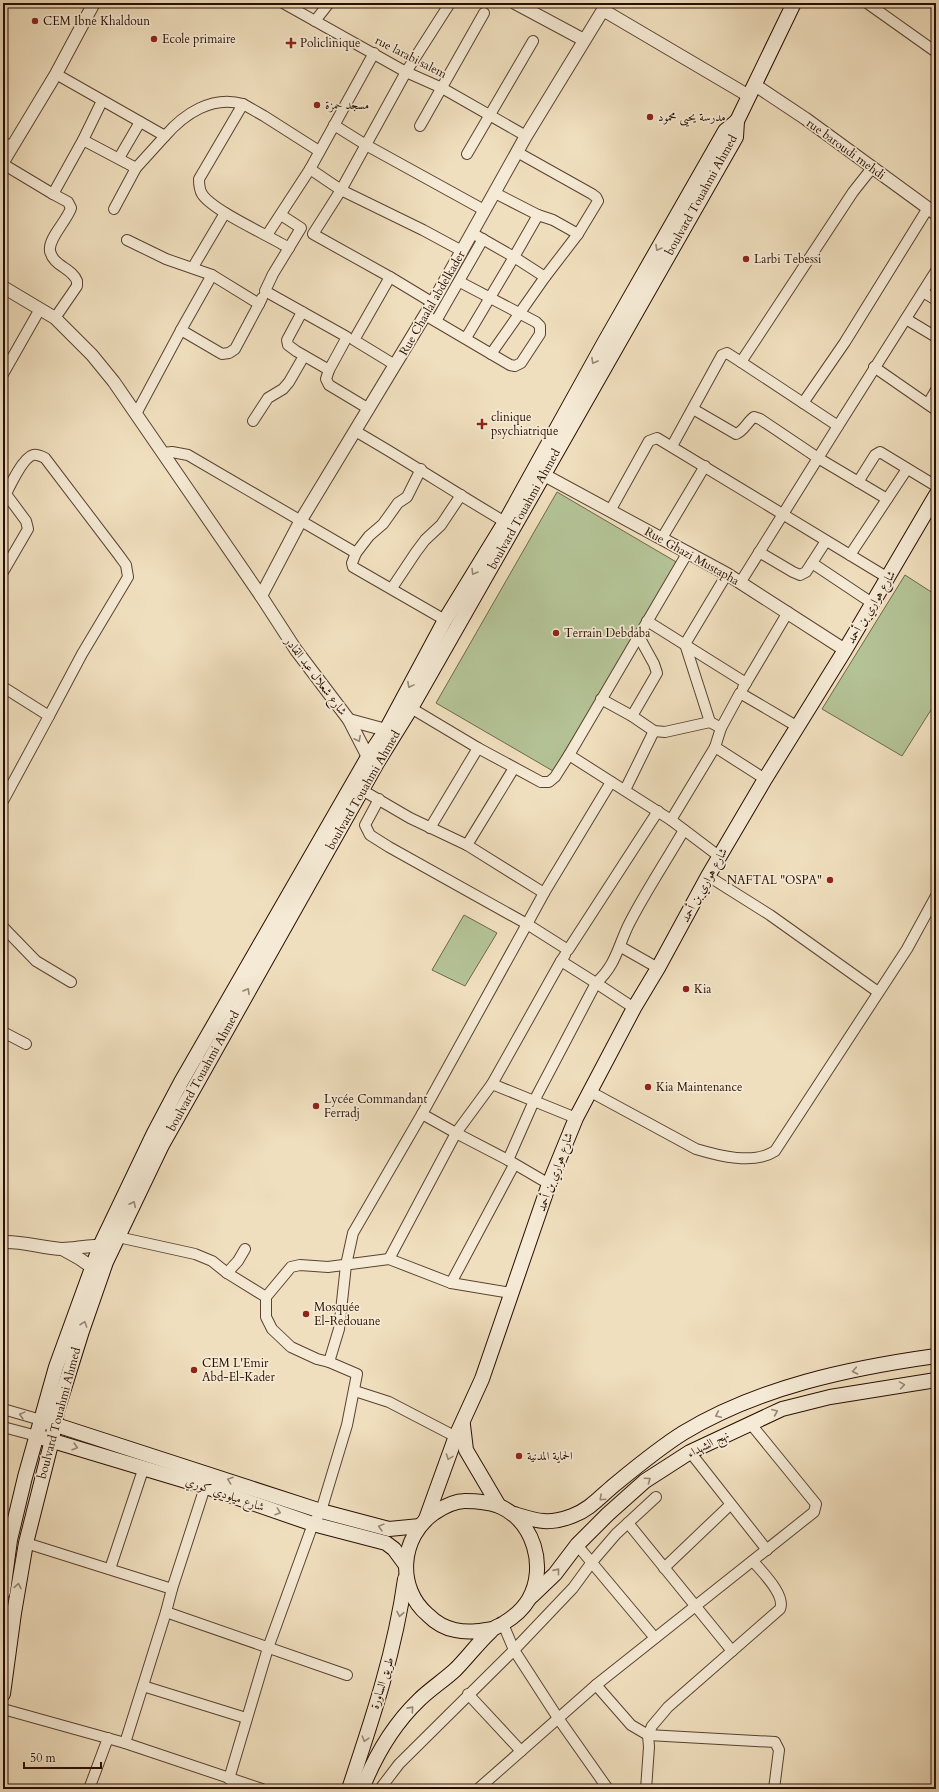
<svg xmlns="http://www.w3.org/2000/svg" width="939" height="1792" font-family="Cardo,Amiri,serif">
	<style>
		.green { fill: #b4c396; stroke: #6e684b }
		.lines { fill: none; stroke-linecap: round; stroke-linejoin: round }
		.minor-casing { stroke: #5a4230; stroke-width: 12 }
		.tertiary-casing { stroke: #5a4230; stroke-width: 14 }
		.secondary-casing { stroke: #280d00; stroke-width: 16 }
		.minor { stroke: #f5ead5; stroke-width: 10 }
		.tertiary { stroke: #f5ead5; stroke-width: 12 }
		.secondary { stroke: #f5ead5; stroke-width: 14 }
		.oneway { stroke: #998775 }
		.poi-dot { fill: #8f2418; stroke: #f5ead5; stroke-width: 1.5 }
		.labels { text-anchor: middle; stroke-width: 3.5; stroke-linejoin: round; paint-order: stroke }
		.poi-label { font-size: 12px; fill: #280d00; stroke: #f5ead5; text-anchor: start }
		.street-label { font-size: 12px; fill: #280d00; stroke: #f5ead5 }
	</style>
	<rect width="100%" height="100%" fill="#f0dfbe"/>
	<filter id="stains"><feTurbulence type="fractalNoise" baseFrequency=".005" numOctaves="4"/><feColorMatrix values="0 0 0 0 .2 0 0 0 0 .09 0 0 0 0 .02 0 0 0 .5 -.17"/></filter>
	<radialGradient id="worn" r=".72"><stop offset=".6" stop-color="#630" stop-opacity="0"/><stop offset="1" stop-color="#630" stop-opacity=".3"/></radialGradient>
	<g class="green">
		<path d="M557,492l121,71 -125,208 -117,-68z"/>
		<path d="M905,575l31,20v107l-34,54 -80,-47z"/>
		<path d="M464,915l33,18 -32,53 -33,-16z"/>
	</g>
	<g class="lines">
		<g class="minor-casing">
			<g id="minor">
				<path d="M283,3l123,69 36,16 84,48"/>
				<path d="M867,3l69,49"/>
				<path d="M315,21l14,-18"/>
				<path d="M56,74l109,62c19,-22 47,-41 78,-32"/>
				<path d="M102,101l-19,39 53,28 29,-32"/>
				<path d="M334,125l32,20 118,65"/>
				<path d="M420,126l64,-113"/>
				<path d="M3,142l9,5"/>
				<path d="M467,154l66,-113"/>
				<path d="M119,158l21,-36"/>
				<path d="M3,164l50,30 30,-54"/>
				<path d="M872,168l-19,24 -112,170 97,64 98,-155"/>
				<path d="M310,169l64,-116"/>
				<path d="M495,193l43,22"/>
				<path d="M53,194l15,8 3,6c-4,13 -23,30 -21,43 3,15 22,17 27,30v5l-22,32"/>
				<path d="M114,209l22,-41"/>
				<path d="M281,215l20,13 -28,46 -8,17 82,46 -18,33 -3,9 3,6 40,24"/>
				<path d="M267,235l43,-66 31,21 82,40 39,21"/>
				<path d="M127,240l39,19 46,16 47,29 3,-6"/>
				<path d="M289,248c-21,-13 -76,-37 -87,-54 -3,-5 -3,-10 -3,-15l44,-75 21,12 55,35"/>
				<path d="M193,267l32,-54"/>
				<path d="M212,275l-31,55 41,24 7,-1 6,-4 24,-45"/>
				<path d="M390,277l-36,63 41,25"/>
				<path d="M545,277l-31,-20 24,-42 15,5 25,14"/>
				<path d="M923,292l13,8"/>
				<path d="M433,303l-43,-26 -77,-43 28,-44 65,-118 44,-69"/>
				<path d="M302,312l-15,28 1,5 8,6 33,19"/>
				<path d="M425,315l85,50 5,1 6,-3 19,-29v-8l-4,-4 -76,-40"/>
				<path d="M906,319l30,18"/>
				<path d="M436,321l47,-82"/>
				<path d="M466,338l48,-81 -42,-24"/>
				<path d="M491,354l54,-77 33,-43 20,-33 -2,-4 -4,-3 -75,-42"/>
				<path d="M874,367l62,43"/>
				<path d="M3,374l37,-65"/>
				<path d="M803,403l42,-61 83,-134"/>
				<path d="M928,404l8,-14"/>
				<path d="M693,409l43,25c8,-3 11,-12 18,-17l6,2 58,39 69,41"/>
				<path d="M136,414l45,-84"/>
				<path d="M253,421l15,-23 15,-9 6,-7 15,-26"/>
				<path d="M355,431c51,29 99,61 150,91"/>
				<path d="M672,446l50,-91 5,-2 14,9"/>
				<path d="M163,453l9,-1 16,3 168,98"/>
				<path d="M421,469l-14,28 -9,6 -15,21 -14,12 -13,17 -4,10 1,4 92,53"/>
				<path d="M858,482l17,-27 5,-3 56,34"/>
				<path d="M3,500c5,-10 19,-42 30,-45 4,-1 8,1 12,3l73,96 8,11 2,12 -46,77 -33,62"/>
				<path d="M610,511l39,-70 8,-3 231,140"/>
				<path d="M662,538l43,-72"/>
				<path d="M759,552l34,20 7,3 6,-3 20,-31"/>
				<path d="M850,555l57,-86"/>
				<path d="M812,563l60,40"/>
				<path d="M3,572l25,-43 -2,-8 -20,-27"/>
				<path d="M740,583l98,-157"/>
				<path d="M392,588l24,-36 9,-12 16,-15 20,-30"/>
				<path d="M647,621l99,62"/>
				<path d="M3,687l46,29 -46,85"/>
				<path d="M743,688l45,-76"/>
				<path d="M601,699l31,17 22,15 11,1 45,-10"/>
				<path d="M411,708l67,40 63,34h8l6,-5 14,-22 102,65 44,-73"/>
				<path d="M632,716l25,-43 -3,-9 -16,-29"/>
				<path d="M721,728l-11,-6 -25,-78 42,-70"/>
				<path d="M569,755l119,-203"/>
				<path d="M765,779l-50,-32 6,-19 19,-35 58,34"/>
				<path d="M362,790l48,28 57,27 47,-77"/>
				<path d="M625,790l29,-59"/>
				<path d="M379,799l-14,26 5,10 19,12 138,77 17,-31 -77,-48"/>
				<path d="M671,820l49,37"/>
				<path d="M430,828l48,-80"/>
				<path d="M708,876l62,39 108,77"/>
				<path d="M544,893l67,-111"/>
				<path d="M3,927l33,34 35,21"/>
				<path d="M621,947l37,21"/>
				<path d="M565,955l-4,6 35,22c21,-19 22,-38 34,-61 16,-31 36,-61 54,-92"/>
				<path d="M3,1032l23,12"/>
				<path d="M492,1084l-36,49 52,27"/>
				<path d="M589,1091l107,58c23,7 58,16 79,2l132,-202 29,-53"/>
				<path d="M576,1118l-42,-17 62,-118 38,25"/>
				<path d="M549,1184l-41,-24 26,-59 -42,-17 69,-123"/>
				<path d="M118,1237l77,17 17,7 15,12 39,24"/>
				<path d="M389,1259l67,-126 -34,-19"/>
				<path d="M227,1273l11,-12 7,-12"/>
				<path d="M451,1283l63,-118"/>
				<path d="M511,1293l-60,-10 -62,-24 -61,8 -28,-2 -9,2 -25,30v20l6,12 19,18 26,12 12,3 10,-33 7,-64 7,-32 69,-119 105,-190 41,26 90,-139"/>
				<path d="M355,1391l34,11 73,38"/>
				<path d="M3,1409l38,11"/>
				<path d="M3,1427l34,9"/>
				<path d="M690,1452l77,98"/>
				<path d="M628,1523l104,128"/>
				<path d="M26,1543l146,46 35,-108"/>
				<path d="M577,1545l78,93"/>
				<path d="M664,1568l66,-63"/>
				<path d="M110,1569l34,-102"/>
				<path d="M172,1589l-6,23 181,63"/>
				<path d="M503,1624l11,26 44,68 50,71"/>
				<path d="M596,1685l35,40 17,10 127,7 4,8 -5,39"/>
				<path d="M143,1686l103,32"/>
				<path d="M468,1694l53,57"/>
				<path d="M3,1709l122,34 137,46"/>
				<path d="M125,1743l41,-131"/>
				<path d="M229,1779l39,-131 45,-124 8,-13 26,-86 10,-51 -28,-12"/>
				<path d="M89,1789l19,-51"/>
				<path d="M380,1789l19,-25 115,-114 59,-62 19,-26 24,-28 40,-37"/>
				<path d="M478,1789l118,-104 218,-173 2,-8 -66,-81"/>
				<path d="M646,1789l3,-42 -1,-12 4,-9 16,-19 112,-98c6,-14 -18,-37 -27,-48"/>
			</g>
		</g>
		<g class="tertiary-casing">
			<g id="tertiary">
				<path d="M515,3l69,37"/>
				<path d="M755,85l51,34 130,95"/>
				<path d="M3,162l53,-88 38,-71"/>
				<path d="M3,287l52,31 37,37 22,27 147,214 35,54 53,70 19,37 6,4"/>
				<path d="M535,470l192,104 118,76"/>
				<path d="M261,596l40,-76 135,-223 90,-161 77,-126 146,86"/>
				<path d="M349,720l37,10 7,4"/>
				<path d="M3,1242c20,-1 39,6 59,7 16,0 31,-6 47,-1"/>
				<path d="M62,1249l18,10 20,14"/>
			</g>
		</g>
		<g class="secondary-casing">
			<g id="secondary">
				<path d="M47,1422l274,89 68,18 31,-3"/>
				<path d="M463,1425l3,25 33,56"/>
				<path d="M43,1438l163,49 107,37 73,19 8,6 11,15"/>
				<path d="M514,1514c23,7 34,11 58,2 17,-6 28,-19 41,-30 22,-18 46,-38 70,-53 76,-46 167,-65 253,-77"/>
				<path d="M426,1519l30,-83 26,-57 67,-195 27,-66 58,-110 24,-40 50,-92 57,-97 80,-129 91,-155"/>
				<path d="M3,1592l7,-52 15,-63 31,-110 44,-121 54,-113 27,-51 187,-325 18,-27 59,-110 60,-98 99,-179 121,-212 12,-10"/>
				<path d="M532,1596l23,-22 22,-29 31,-31 37,-33 45,-29 92,-43 48,-12 106,-17"/>
				<path d="M3,1694l11,-81 12,-70 26,-103 5,-29 25,-80 24,-69 56,-117 215,-382 34,-55 325,-571 1,-16 57,-118"/>
				<path d="M349,1789c23,-69 46,-137 56,-210"/>
				<path d="M362,1789c13,-33 31,-64 57,-89 11,-11 24,-19 36,-30 12,-12 23,-27 36,-39 3,-4 9,-5 13,-8 10,-6 19,-14 25,-24 18,-32 5,-78 -30,-93 -11,-4 -22,-5 -34,-5 -11,0 -22,6 -31,12 -34,24 -38,75 -6,102 7,7 17,13 27,15 13,3 24,1 37,-1"/>
			</g>
		</g>
		<use href="#minor" class="minor"/>
		<use href="#tertiary" class="tertiary"/>
		<use href="#secondary" class="secondary"/>
	</g>
	<defs><path id="oneway-chevron" d="M-2-3.5L2.5 0L-2 3.5" fill="none" stroke-width="1.6" stroke-linecap="round" stroke-linejoin="round"/></defs>
	<g class="oneway">
		<use href="#oneway-chevron" transform="translate(658 248) rotate(120)"/>
		<use href="#oneway-chevron" transform="translate(594 361) rotate(119)"/>
		<use href="#oneway-chevron" transform="translate(474 572) rotate(121)"/>
		<use href="#oneway-chevron" transform="translate(410 685) rotate(118)"/>
		<use href="#oneway-chevron" transform="translate(358 739) rotate(63)"/>
		<use href="#oneway-chevron" transform="translate(247 991) rotate(-60)"/>
		<use href="#oneway-chevron" transform="translate(133 1204) rotate(-64)"/>
		<use href="#oneway-chevron" transform="translate(84 1324) rotate(-71)"/>
		<use href="#oneway-chevron" transform="translate(855 1371) rotate(169)"/>
		<use href="#oneway-chevron" transform="translate(902 1385) rotate(-9)"/>
		<use href="#oneway-chevron" transform="translate(775 1412) rotate(-23)"/>
		<use href="#oneway-chevron" transform="translate(22 1415) rotate(-165)"/>
		<use href="#oneway-chevron" transform="translate(718 1415) rotate(155)"/>
		<use href="#oneway-chevron" transform="translate(75 1447) rotate(17)"/>
		<use href="#oneway-chevron" transform="translate(449 1457) rotate(110)"/>
		<use href="#oneway-chevron" transform="translate(230 1480) rotate(-161)"/>
		<use href="#oneway-chevron" transform="translate(648 1480) rotate(-35)"/>
		<use href="#oneway-chevron" transform="translate(602 1498) rotate(137)"/>
		<use href="#oneway-chevron" transform="translate(278 1512) rotate(19)"/>
		<use href="#oneway-chevron" transform="translate(381 1527) rotate(-165)"/>
		<use href="#oneway-chevron" transform="translate(557 1571) rotate(-51)"/>
		<use href="#oneway-chevron" transform="translate(18 1586) rotate(-80)"/>
		<use href="#oneway-chevron" transform="translate(400 1614) rotate(101)"/>
		<use href="#oneway-chevron" transform="translate(411 1709) rotate(-48)"/>
		<use href="#oneway-chevron" transform="translate(365 1739) rotate(107)"/>
	</g>
	<g class="poi-dot">
		<circle cx="35" cy="21" r="4"/>
		<circle cx="154" cy="39" r="4"/>
		<path d="M289 37h4v4h4v4h-4v4h-4v-4h-4v-4h4z"/>
		<circle cx="317" cy="105" r="4"/>
		<circle cx="650" cy="117" r="4"/>
		<circle cx="746" cy="259" r="4"/>
		<path d="M480 418h4v4h4v4h-4v4h-4v-4h-4v-4h4z"/>
		<circle cx="556" cy="633" r="4"/>
		<circle cx="830" cy="880" r="4"/>
		<circle cx="686" cy="989" r="4"/>
		<circle cx="648" cy="1087" r="4"/>
		<circle cx="316" cy="1106" r="4"/>
		<circle cx="306" cy="1314" r="4"/>
		<circle cx="194" cy="1370" r="4"/>
		<circle cx="519" cy="1456" r="4"/>
	</g>
	<g class="labels">
		<g class="poi-label">
			<text x="43" y="25">CEM Ibne Khaldoun</text>
			<text x="162" y="43">Ecole primaire</text>
			<text x="300" y="47">Policlinique</text>
			<text x="325" y="109">مسجد حمزة</text>
			<text x="658" y="121">مدرسة يحيى محمود</text>
			<text x="754" y="263">Larbi Tebessi</text>
			<text x="491" y="421">clinique<tspan x="491" dy="14">psychiatrique</tspan></text>
			<text x="564" y="637">Terrain Debdaba</text>
			<text x="822" y="884" text-anchor="end">NAFTAL "OSPA"</text>
			<text x="694" y="993">Kia</text>
			<text x="656" y="1091">Kia Maintenance</text>
			<text x="324" y="1103">Lycée Commandant<tspan x="324" dy="14">Ferradj</tspan></text>
			<text x="314" y="1311">Mosquée<tspan x="314" dy="14">El-Redouane</tspan></text>
			<text x="202" y="1367">CEM L'Emir<tspan x="202" dy="14">Abd-El-Kader</tspan></text>
			<text x="527" y="1460">الحماية المدنية</text>
		</g>
		<g class="street-label">
			<text transform="translate(411 57) rotate(27)" y="4">rue larabi salem</text>
			<text transform="translate(846 149) rotate(36)" y="4">rue baroudi mehdi</text>
			<text transform="translate(701 195) rotate(-61)" y="4">boulvard Touahmi Ahmed</text>
			<text transform="translate(432 303) rotate(-60)" y="4">Rue Chaalal abdelkader</text>
			<text transform="translate(524 509) rotate(-61)" y="4">boulvard Touahmi Ahmed</text>
			<text transform="translate(692 556) rotate(29)" y="4">Rue Ghazi Mustapha</text>
			<text transform="translate(871 607) rotate(-59)" y="4">شارع هواري بن أحمد</text>
			<text transform="translate(316 676) rotate(53)" y="4">شارع شعلال عبد القادر</text>
			<text transform="translate(363 790) rotate(-60)" y="4">boulvard Touahmi Ahmed</text>
			<text transform="translate(704 885) rotate(-61)" y="4">شارع هواري بن أحمد</text>
			<text transform="translate(203 1071) rotate(-61)" y="4">boulvard Touahmi Ahmed</text>
			<text transform="translate(555 1172) rotate(-70)" y="4">شارع هواري بن أحمد</text>
			<text transform="translate(59 1413) rotate(-75)" y="4">boulvard Touahmi Ahmed</text>
			<text transform="translate(708 1444) rotate(-27)" y="4">نهج الشهداء</text>
			<text transform="translate(225 1494) rotate(19)" y="4">شارع ميلودي كوري</text>
			<text transform="translate(382 1683) rotate(-73)" y="4">طريق الساورة</text>
		</g>
	</g>
	<rect width="939" height="1792" fill="none" stroke="#f0dfbe" stroke-width="16"/>
	<rect x="4" y="4" width="931" height="1784" fill="none" stroke="#280d00" stroke-width="2"/>
	<rect x="8" y="8" width="923" height="1776" fill="none" stroke="#280d00"/>
	<path d="M24 1762v6h77v-6" fill="none" stroke="#280d00" stroke-width="2"/>
	<text x="30" y="1762" font-size="12" fill="#280d00" stroke="#f5ead5" stroke-width="3" paint-order="stroke">50 m</text>
	<rect width="100%" height="100%" filter="url(#stains)"/>
	<rect width="100%" height="100%" fill="url(#worn)"/>
</svg>
